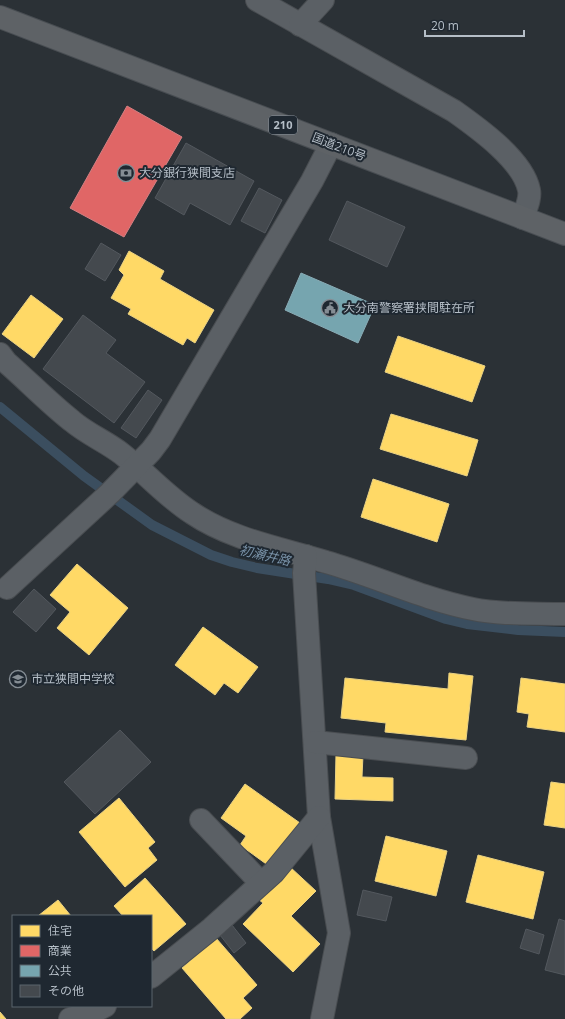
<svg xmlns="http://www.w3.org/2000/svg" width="565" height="1019" font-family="'Open Sans','Noto Sans JP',sans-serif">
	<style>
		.homes { fill: #ffd966; stroke: #e9d183 }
		.shops { fill: #e06666; stroke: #d38083 }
		.public { fill: #76a5af; stroke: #89acb6 }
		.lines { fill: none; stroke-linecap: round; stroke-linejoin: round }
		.stream { stroke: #3b4e5f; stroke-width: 10 }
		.building { fill: #44494e; stroke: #53585e }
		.minor-casing { stroke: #494d51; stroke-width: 24 }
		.trunk-casing { stroke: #484d52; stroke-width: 24 }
		.minor { stroke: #5b6065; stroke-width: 22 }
		.trunk { stroke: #5e6266; stroke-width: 22 }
		.labels { text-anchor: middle; stroke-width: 4; stroke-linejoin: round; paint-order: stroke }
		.shield { fill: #1f2831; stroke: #88919a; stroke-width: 1 }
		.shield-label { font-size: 11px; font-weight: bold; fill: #b5bec7 }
		.street-label { font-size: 12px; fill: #b5bec7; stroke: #1f2831 }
		.poi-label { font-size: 12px; fill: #b5bec7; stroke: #1f2831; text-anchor: start }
		.water-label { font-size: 13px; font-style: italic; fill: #7992a8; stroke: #1f2831 }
	</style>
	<rect width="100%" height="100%" fill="#2b3136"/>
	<g class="homes">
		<path d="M129,251l35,20 -4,8 54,31 -19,33 -8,-5 -4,7 -55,-31 3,-5 -20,-11 13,-23 -5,-5z"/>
		<path d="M31,295l32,24 -29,39 -32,-24z"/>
		<path d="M398,336l87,30 -13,36 -87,-30z"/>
		<path d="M391,414l87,26 -11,36 -87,-27z"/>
		<path d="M373,479l76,25 -12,38 -76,-25z"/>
		<path d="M77,564l51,44 -39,47 -32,-27 13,-16 -20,-17z"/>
		<path d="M203,627l55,40 -20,26 -14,-10 -9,12 -40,-30z"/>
		<path d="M449,673l24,3 -7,64 -81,-8 1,-9 -45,-5 4,-40 103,11z"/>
		<path d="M521,678l44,6v48l-38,-5 2,-13 -12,-2z"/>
		<path d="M336,754l27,1 -1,22 31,1v23l-58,-2z"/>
		<path d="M551,782l14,2v44l-21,-3z"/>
		<path d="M245,784l55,39 -31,43 -29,-21 6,-9 -25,-18z"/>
		<path d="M119,798l36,44 -7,6 9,12 -32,27 -46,-55z"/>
		<path d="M386,836l61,15 -11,45 -61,-15z"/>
		<path d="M478,855l66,17 -11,47 -67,-17z"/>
		<path d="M289,866l27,25 -25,25 29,28 -27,28 -50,-48 20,-21 -5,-4z"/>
		<path d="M145,878l41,46 -32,27 -3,-3v-32h-28l-9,-10z"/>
		<path d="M58,900l13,16h-33z"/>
		<path d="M216,938l41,47 -14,13 9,10 -12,11h-14l-44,-51z"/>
		<path d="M0,1012l6,7h-6z"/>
	</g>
	<path class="shops" d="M127,106l55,31 -58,100 -54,-29z"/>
	<path class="public" d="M301,273l74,32 -17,38 -73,-33z"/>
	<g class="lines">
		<path class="stream" d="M0,407l84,69 68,49 59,30 21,7 25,6 71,11 26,6 92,34 21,5 51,6 47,2"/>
	</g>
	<g class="building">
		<path d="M186,143l68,38 -24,44 -40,-22 -6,12 -29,-17z"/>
		<path d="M259,188l23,12 -17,33 -24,-12z"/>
		<path d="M347,201l58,26 -18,40 -58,-27z"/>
		<path d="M101,243l20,12 -16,26 -20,-12z"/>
		<path d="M83,315l33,25 -10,13 39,29 -31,41 -71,-54z"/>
		<path d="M148,390l14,10 -26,38 -15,-10z"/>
		<path d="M34,589l22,20 -20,23 -23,-20z"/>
		<path d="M120,730l31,32 -56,52 -31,-32z"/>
		<path d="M363,890l29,7 -6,24 -29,-6z"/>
		<path d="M559,919l6,2v54l-20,-5z"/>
		<path d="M232,925l14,18 -12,10 -14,-18z"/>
		<path d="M526,929l18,6 -5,19 -19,-6z"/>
	</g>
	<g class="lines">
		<g class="minor-casing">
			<g id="minor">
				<path d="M257,0l197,111c24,17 69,49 75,79 2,9 -4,20 -6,28"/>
				<path d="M300,25l23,-25"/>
				<path d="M0,354l6,8c22,19 43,41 66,59 15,13 35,21 50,33 24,19 45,43 70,59 40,27 89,35 134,49 49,14 97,37 147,47 28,6 63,4 92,5"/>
				<path d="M306,556l-2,17 15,244 20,116 -17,86"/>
				<path d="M7,588l103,-95 41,-42 9,-12 152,-258 19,-37"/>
				<path d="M315,742l151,16"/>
				<path d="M201,820l60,63"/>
				<path d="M151,977l61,-49 62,-56 45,-55"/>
				<path d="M70,1019l19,-5 16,-8"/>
			</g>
		</g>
		<g class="trunk-casing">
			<path id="trunk" d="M0,17l565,217"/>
		</g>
		<use href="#minor" class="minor"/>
		<use href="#trunk" class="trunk"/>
	</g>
	<defs>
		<g id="bank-ring" transform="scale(0.9)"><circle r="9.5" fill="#1f2831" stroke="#858d94" stroke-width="1.5"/><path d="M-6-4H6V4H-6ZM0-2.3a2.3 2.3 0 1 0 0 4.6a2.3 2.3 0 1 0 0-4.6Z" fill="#858d94"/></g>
		<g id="civic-ring" transform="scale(0.9)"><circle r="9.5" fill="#1f2831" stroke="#858d94" stroke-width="1.5"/><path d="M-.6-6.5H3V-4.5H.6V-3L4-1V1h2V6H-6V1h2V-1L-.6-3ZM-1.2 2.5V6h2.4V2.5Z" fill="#858d94"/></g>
		<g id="school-ring" transform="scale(0.9)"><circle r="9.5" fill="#1f2831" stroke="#858d94" stroke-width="1.5"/><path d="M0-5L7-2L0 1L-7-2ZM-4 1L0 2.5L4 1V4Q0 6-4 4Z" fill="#858d94"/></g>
	</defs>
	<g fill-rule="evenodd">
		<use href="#bank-ring" x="126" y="173"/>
		<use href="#civic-ring" x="330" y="308"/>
		<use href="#school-ring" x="18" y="679"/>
	</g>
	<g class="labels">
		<rect class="shield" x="269" y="116" width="28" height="18" rx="3"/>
		<g class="shield-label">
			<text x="283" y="129">210</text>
		</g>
		<g class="street-label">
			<text transform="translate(339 147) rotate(21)" y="4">国道210号</text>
		</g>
		<g class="poi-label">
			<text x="139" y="177">大分銀行狭間支店</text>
			<text x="343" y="312">大分南警察署挟間駐在所</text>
			<text x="31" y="683">市立狭間中学校</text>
		</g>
		<g class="water-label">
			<text transform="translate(265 555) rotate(13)" y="5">初瀬井路</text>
		</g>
	</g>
	<rect x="12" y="915" width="140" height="92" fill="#1f2831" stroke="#5b646d"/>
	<rect x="20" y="925" width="20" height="12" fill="#ffd966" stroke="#5b646d"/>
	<text x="48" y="935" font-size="12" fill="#b5bec7">住宅</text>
	<rect x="20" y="945" width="20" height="12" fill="#e06666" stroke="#5b646d"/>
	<text x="48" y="955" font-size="12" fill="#b5bec7">商業</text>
	<rect x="20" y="965" width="20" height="12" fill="#76a5af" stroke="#5b646d"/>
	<text x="48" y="975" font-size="12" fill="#b5bec7">公共</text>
	<rect x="20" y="985" width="20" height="12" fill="#44494e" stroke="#5b646d"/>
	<text x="48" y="995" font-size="12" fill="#b5bec7">その他</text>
	<path d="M425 30v6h99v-6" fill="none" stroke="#b5bec7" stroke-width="2"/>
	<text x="431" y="30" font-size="12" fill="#b5bec7" stroke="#1f2831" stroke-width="3" paint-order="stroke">20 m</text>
</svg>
